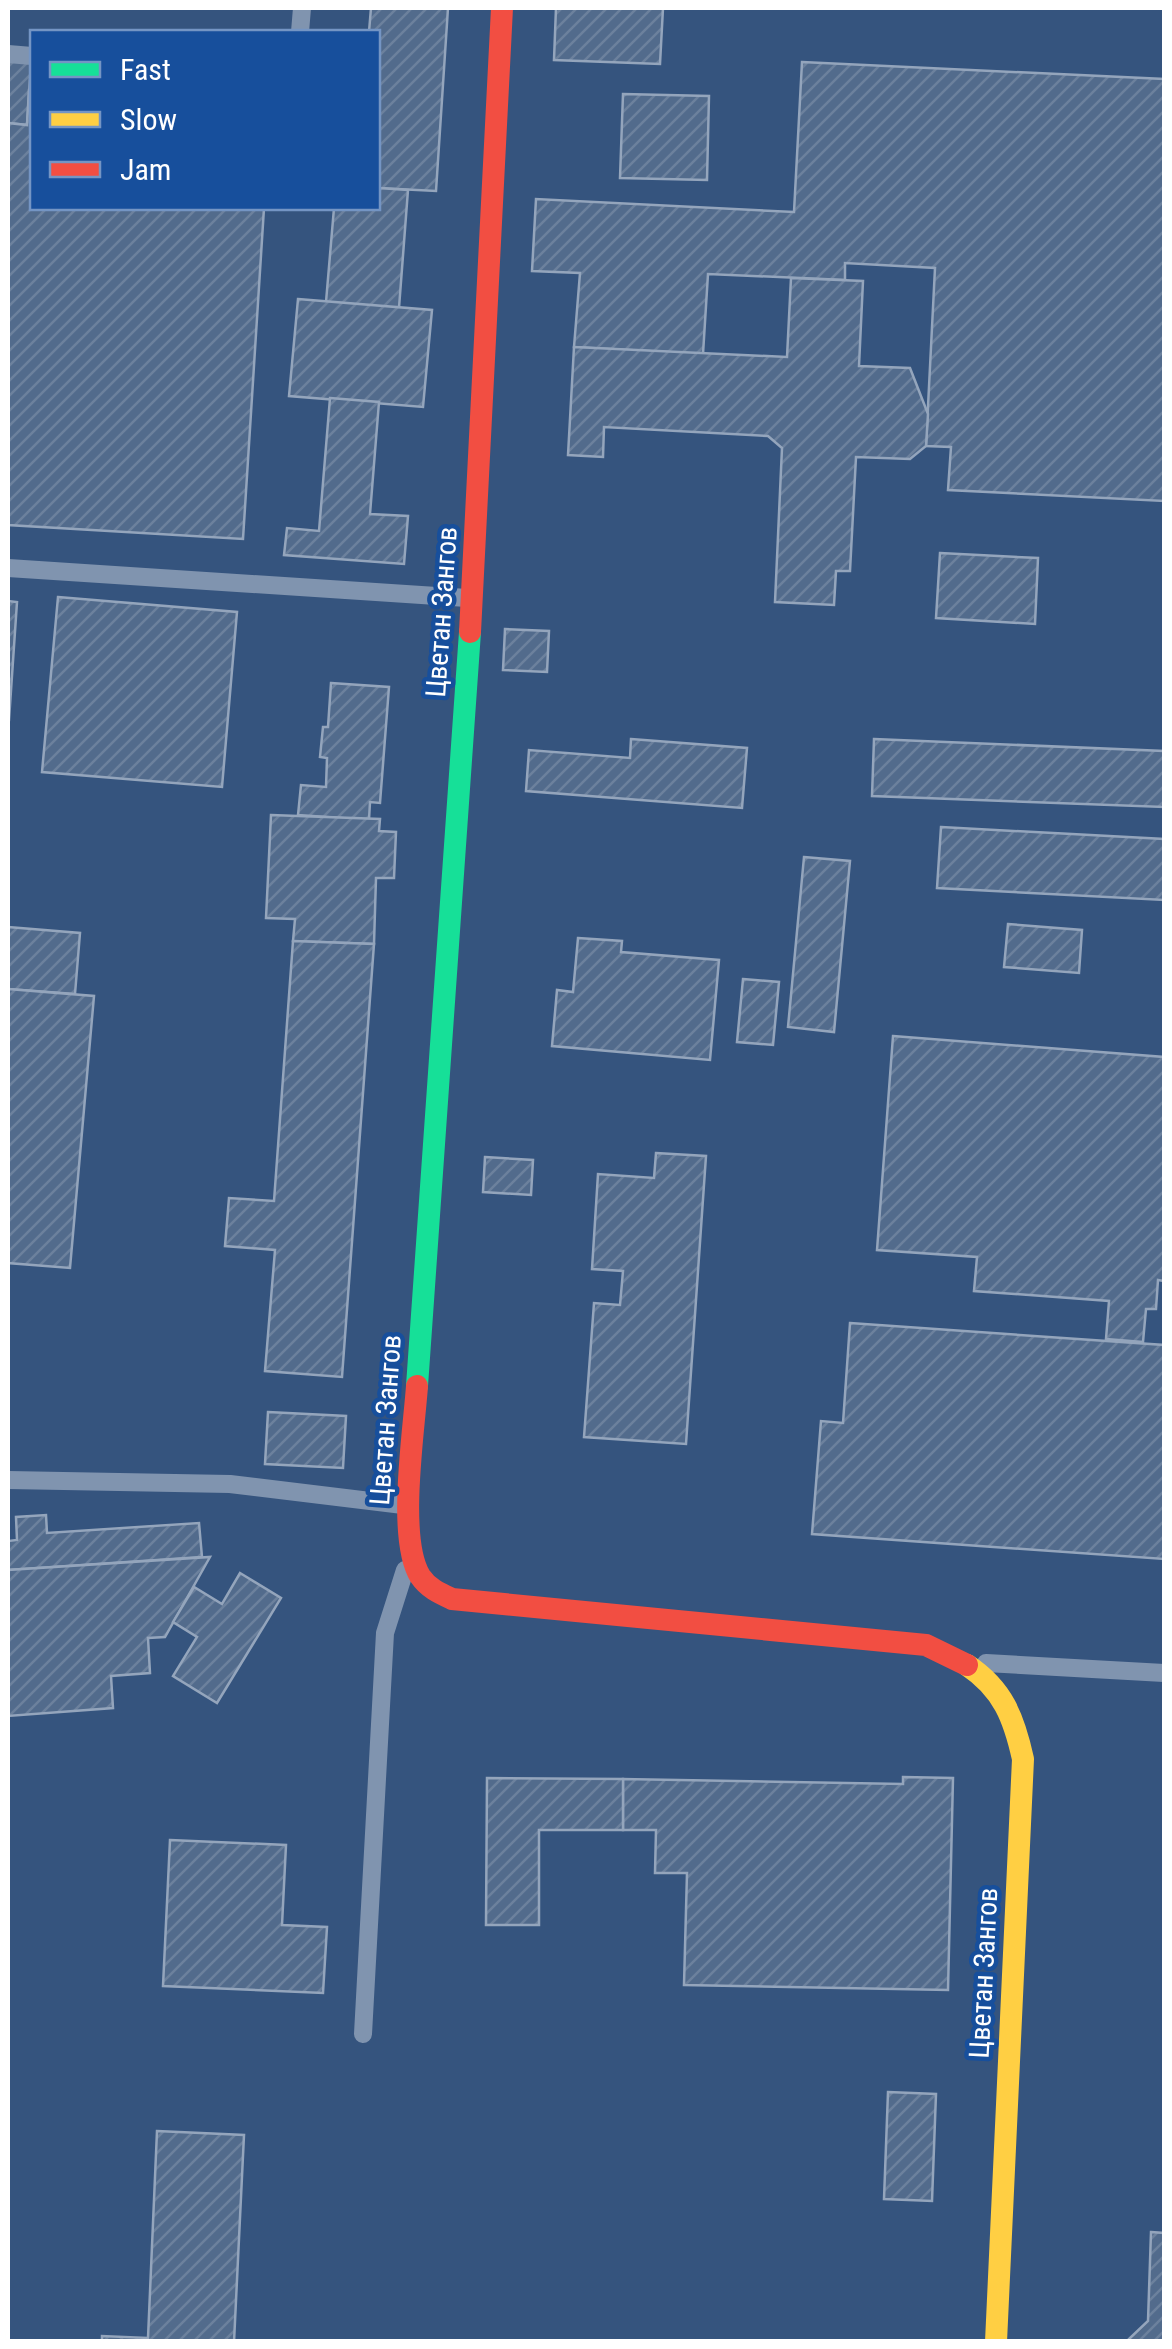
<svg xmlns="http://www.w3.org/2000/svg" width="1172" height="2349" font-family="'Roboto Condensed',sans-serif">
	<style>
		.building { fill: url(#building-hatch); stroke: #94a5bc; stroke-width: 2.5 }
		.lines { fill: none; stroke-linecap: round; stroke-linejoin: round }
		.lane { stroke: #8094af; stroke-width: 18 }
		.fast { stroke: #16e098; stroke-width: 22 }
		.slow { stroke: #ffcf43; stroke-width: 22 }
		.jam { stroke: #f24e42; stroke-width: 22 }
		.labels { text-anchor: middle; stroke-width: 9; stroke-linejoin: round; paint-order: stroke }
		.street-label { font-size: 28px; fill: #fff; stroke: #174f9c }
	</style>
	<defs>
		<pattern id="building-hatch" width="6" height="6" patternUnits="userSpaceOnUse" patternTransform="scale(2.5)"><rect width="6" height="6" fill="#526b8c"/><path d="M-1 1l2-2M0 6l6-6M5 7l2-2" fill="none" stroke="#6c819d"/></pattern>
	</defs>
	<rect width="100%" height="100%" fill="#35547e"/>
	<g class="building">
		<path d="M371,8h77l-12,183 -58,-3v-156h-9z"/>
		<path d="M556,8h107l-3,56 -106,-4z"/>
		<path d="M8,61l23,1 -4,63 -19,-2z"/>
		<path d="M802,62l362,17v422l-216,-11 3,-43 -25,-1 9,-178 -90,-5v17l-137,-6 -5,80 -129,-7 6,-74 -48,-2 4,-72 258,13z"/>
		<path d="M29,90h3v118h232l-21,331 -235,-14v-402l19,2z"/>
		<path d="M623,94l86,2 -2,84 -87,-2z"/>
		<path d="M378,188l30,2 -9,118 -73,-6 8,-94h44z"/>
		<path d="M791,278l72,3 -4,85 51,2 18,46 -2,32 -16,13 -54,-2 -6,114h-14l-2,34 -59,-3 7,-154 -14,-12 -164,-9 -1,30 -35,-2 6,-108 213,10z"/>
		<path d="M298,299l134,11 -9,97 -134,-11z"/>
		<path d="M330,398l49,4 -9,112 38,2 -4,48 -120,-9 3,-27 32,3z"/>
		<path d="M940,553l98,5 -3,66 -99,-6z"/>
		<path d="M58,597l179,15 -15,175 -180,-15z"/>
		<path d="M8,601l9,1 -8,118h-1z"/>
		<path d="M505,629l44,2 -2,41 -44,-2z"/>
		<path d="M331,683l58,4 -9,116 -10,-1 -1,18 -71,-5 3,-30 25,2 1,-29 -7,-1 3,-30h5z"/>
		<path d="M631,739l116,9 -5,60 -216,-17 3,-41 101,8z"/>
		<path d="M874,739l290,12v56l-292,-11z"/>
		<path d="M271,815l109,4 -1,12 17,1 -2,46h-18l-2,66 -81,-3 2,-22 -29,-1z"/>
		<path d="M941,827l223,12v61l-227,-12z"/>
		<path d="M804,857l46,4 -16,171 -46,-5z"/>
		<path d="M1008,924l74,6 -3,43 -75,-6z"/>
		<path d="M8,927l72,6 -5,61 -67,-5z"/>
		<path d="M578,938l44,3 -1,11 98,8 -9,100 -158,-14 5,-56 16,2z"/>
		<path d="M293,941l81,3 -32,433 -77,-6 10,-121 -50,-4 4,-48 45,3z"/>
		<path d="M743,979l36,3 -6,63 -36,-3z"/>
		<path d="M8,989l86,7 -24,272 -62,-5z"/>
		<path d="M893,1036l271,21v224l-6,-1 -2,29h-10l-3,33 -37,-3 3,-38 -135,-10 3,-34 -100,-7z"/>
		<path d="M656,1153l50,3 -20,288 -102,-7 10,-134 26,2 3,-34 -31,-2 6,-95 56,4z"/>
		<path d="M485,1157l48,3 -2,35 -48,-3z"/>
		<path d="M850,1323l314,22v214l-352,-25 9,-113 22,2z"/>
		<path d="M268,1412l78,4 -3,52 -78,-4z"/>
		<path d="M46,1515l1,18 152,-10 3,34 -194,13v-29l9,-1 -1,-23z"/>
		<path d="M210,1557l-45,80 -17,1 2,35 -39,3 2,32 -105,8v-146z"/>
		<path d="M240,1573l41,25 -64,105 -44,-27 24,-39 -24,-15 21,-35 28,17z"/>
		<path d="M903,1777l50,1 -5,212 -264,-5 3,-112h-32l1,-43h-33v-51l280,5z"/>
		<path d="M487,1778l136,1v51h-84v95h-53z"/>
		<path d="M170,1840l116,5 -4,80 45,2 -4,66 -160,-7z"/>
		<path d="M888,2092l48,2 -4,107 -48,-2z"/>
		<path d="M157,2131l87,4 -10,207h-132v-6l46,2z"/>
		<path d="M1151,2232l13,1v109h-33l-2,-3 19,-18z"/>
	</g>
	<g class="lines">
		<g class="lane">
			<path d="M300,32l2,-24"/>
			<path d="M8,54l24,2"/>
			<path d="M8,568l459,30"/>
			<path d="M8,1480l222,4 173,21"/>
			<path d="M986,1663l178,10"/>
			<path d="M363,2034l22,-401 20,-63"/>
		</g>
		<path class="fast" d="M417,1386l53,-754"/>
		<path class="slow" d="M967,1665c36,24 47,53 56,94l-27,583"/>
		<g class="jam">
			<path d="M470,632l32,-624"/>
			<path d="M417,1386c-3,45 -20,152 3,190 8,12 19,17 32,23l474,46 41,20"/>
		</g>
	</g>
	<g class="labels">
		<g class="street-label">
			<text transform="translate(441 612) rotate(-86)" y="10">Цветан Зангов</text>
			<text transform="translate(385 1420) rotate(-86)" y="10">Цветан Зангов</text>
			<text transform="translate(983 1973) rotate(-87)" y="10">Цветан Зангов</text>
		</g>
	</g>
	<rect width="1172" height="2349" fill="none" stroke="#ffffff" stroke-width="20"/>
	<rect x="30" y="30" width="350" height="180" fill="#174f9c" stroke="#7495c4" stroke-width="2.5"/>
	<rect x="50" y="62" width="50" height="15" fill="#16e098" stroke="#7495c4" stroke-width="2.5"/>
	<text x="120" y="80" font-size="30" fill="#ffffff">Fast</text>
	<rect x="50" y="112" width="50" height="15" fill="#ffcf43" stroke="#7495c4" stroke-width="2.5"/>
	<text x="120" y="130" font-size="30" fill="#ffffff">Slow</text>
	<rect x="50" y="162" width="50" height="15" fill="#f24e42" stroke="#7495c4" stroke-width="2.5"/>
	<text x="120" y="180" font-size="30" fill="#ffffff">Jam</text>
</svg>
